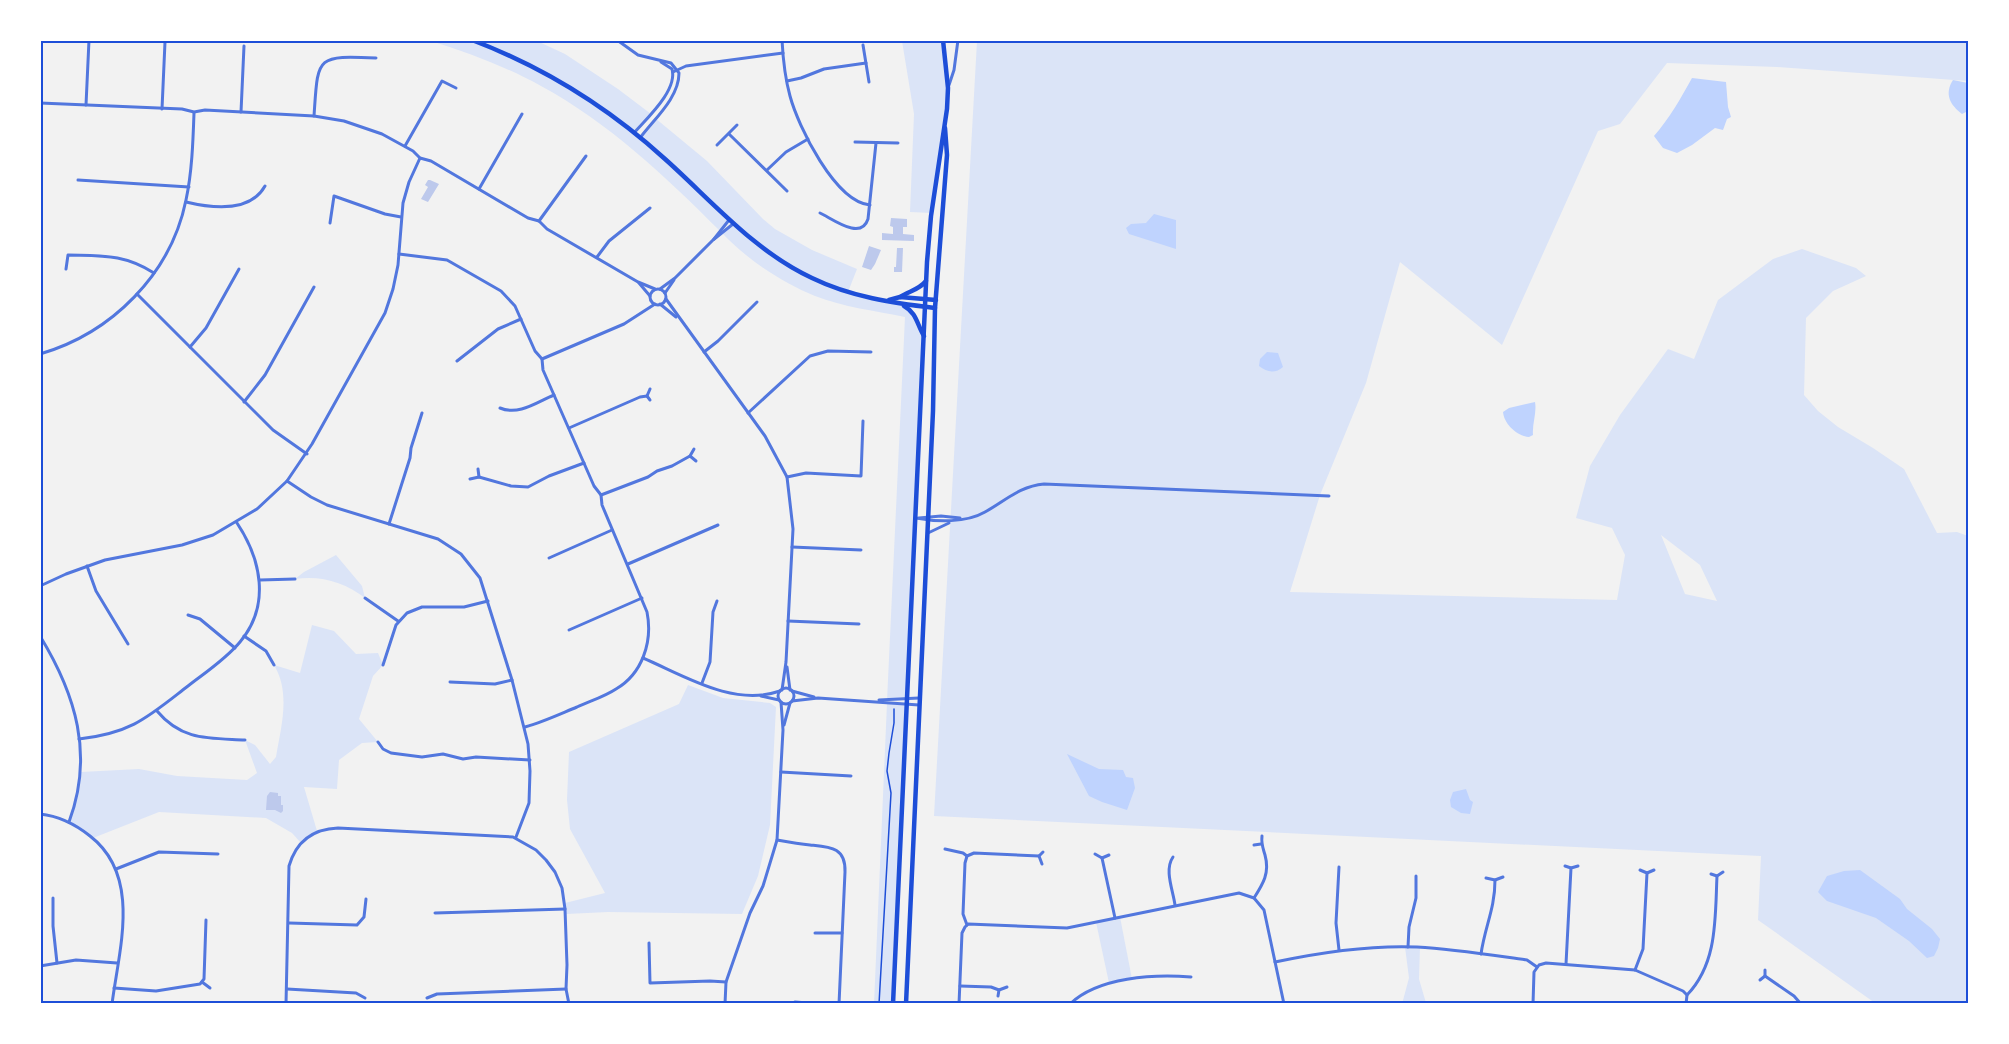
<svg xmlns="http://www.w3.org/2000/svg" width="2009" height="1044" font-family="Figtree,sans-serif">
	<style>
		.green { fill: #dbe4f7; fill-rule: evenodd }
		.water { fill: #bfd3fe }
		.building { fill: #bdc9ec }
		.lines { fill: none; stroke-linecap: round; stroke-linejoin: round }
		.path { stroke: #1d4ed8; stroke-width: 1.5 }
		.minor { stroke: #5277de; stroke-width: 3 }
		.secondary { stroke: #1d4ed8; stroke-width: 4.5 }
		.primary { stroke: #1d4ed8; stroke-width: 4.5 }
		.neatline { fill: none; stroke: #1d4ed8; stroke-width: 2 }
	</style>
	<rect width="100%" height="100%" fill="#f2f2f2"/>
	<g class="green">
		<path d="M1490,40l13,3 11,-3 454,1v40l-191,-14 -110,-4 -47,61 -22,7 -96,214 -102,-83 -34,121 -46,112 -30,97 327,8 8,-45 -13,-27 -36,-10 14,-52 30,-51 48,-66 26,10 24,-59 55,-41 29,-10 54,19 10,8 -33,15 -27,27 -2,77 14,16 20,16 35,21 31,21 33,64 20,-1 11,4v467h-93l-117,-83 3,-64 -827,-40 43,-775zM1661,535l39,30 17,36 -32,-7z"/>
		<path d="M431,41h106l28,13 53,35 33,25 -16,19 4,4 16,-19 52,43 56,58 12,10 37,21 45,19 -9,23 39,8 21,8 16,28 -17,362 -20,3 18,-384c-29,-6 -62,-10 -90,-21 -34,-14 -67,-36 -92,-62l10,-10 -4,-4 -10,10c-54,-54 -110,-107 -178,-144 -34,-19 -72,-33 -110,-45z"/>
		<path d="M902,41h41l5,47 -16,125 -22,-1 4,-98z"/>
		<path d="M336,555l26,31 3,12c-20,-16 -45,-23 -70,-19l9,-7z"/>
		<path d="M312,625l22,6 22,23 22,-1 5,12 -10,11 -14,43 19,23 -16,1 -23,17 -2,29 -33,-2 13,44 -16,12 -9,-10 -26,-15 -107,-6 -66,26 -24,-16 8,-25 4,-25 58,-3 38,7 70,4 10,-7 -12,-33 10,5 15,19 6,-7c5,-30 15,-64 -2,-92l26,8z"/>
		<path d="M688,685l35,13 47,5 6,4 -6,118 -12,51 -16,38 -134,-2 -42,2 -1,-11 40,-10 -35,-64 -3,-29 2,-48 110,-48z"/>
		<path d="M887,703l20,1 -14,299 -19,1z"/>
		<path d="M1120,917l12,62 -23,4 -13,-61z"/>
		<path d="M1405,947h15l-1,32 7,24 -24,1 7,-26z"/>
	</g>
	<g class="water">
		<path d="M1692,78l34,4 2,25 3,10 -4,2 -4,11 -8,-2 -23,17 -15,8 -14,-5 -9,-12c15,-17 27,-38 38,-58z"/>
		<path d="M1953,80l15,3v28l-6,3c-12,-9 -18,-20 -9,-34z"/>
		<path d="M1154,214l22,6v29l-47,-15 -3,-6 5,-4 15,-1z"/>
		<path d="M1267,352l11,1 5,14c-8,7 -16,5 -24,-1l1,-7z"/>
		<path d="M1535,402c2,11 -3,22 -2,33l-4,2c-12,-1 -25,-13 -26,-25l6,-4z"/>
		<path d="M1067,754l32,15 24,1 3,7 7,1 2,10 -8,22 -25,-8 -13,-6z"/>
		<path d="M1466,789l4,11 3,2 -3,12 -9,-1 -10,-6 -1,-7 3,-8z"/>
		<path d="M1860,870l40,29 7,10 25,20 8,10 -2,9 -4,8 -7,2 -18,-17 -33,-23 -49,-17 -9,-9 9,-16 17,-5z"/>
	</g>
	<g class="building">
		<path d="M428,180h2l9,4 -11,18 -7,-3 7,-12 -3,-2z"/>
		<path d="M891,218l16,1v8h-4v7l11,1v6l-32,-1v-7l11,1v-7l-3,-1z"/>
		<path d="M869,246l12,4 -6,14 -4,6 -9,-3z"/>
		<path d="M897,248h6l-1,24h-8v-5h2z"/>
		<path d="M270,792l8,1v3h3v9h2v6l-2,2 -6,-3h-9l1,-14z"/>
	</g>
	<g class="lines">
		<path class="path" d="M879,1004l12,-211 -4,-22 2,-18 5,-30v-14"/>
		<g class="minor">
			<path d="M617,40l21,15 33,8 8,10c0,25 -25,46 -39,65"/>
			<path d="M782,40c1,19 3,38 8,56 8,30 45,106 80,109"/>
			<path d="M863,45l6,37"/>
			<path d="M673,72l13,-6 97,-13"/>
			<path d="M787,81l14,-3 23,-9 42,-6"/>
			<path d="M949,85l5,-15 4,-30"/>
			<path d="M40,103l142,6 12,3 11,-2 109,6 30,5 38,13 31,17 7,7 11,3 97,57 11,3 8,8 91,53 17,7"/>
			<path d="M86,105l3,-65"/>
			<path d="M162,109l3,-67"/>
			<path d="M241,112l3,-66"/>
			<path d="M314,116c4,-59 1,-61 62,-58"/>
			<path d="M634,133c13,-15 44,-43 38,-64l-11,-7"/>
			<path d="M729,134l58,57"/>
			<path d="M855,142l43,1"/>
			<path d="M717,145l20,-20"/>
			<path d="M405,146l37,-65 14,7"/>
			<path d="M767,170l19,-18 22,-13"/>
			<path d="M78,180l111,7"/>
			<path d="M479,189l43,-75"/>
			<path d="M186,202c25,6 64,11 79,-16"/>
			<path d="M820,213c13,6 41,28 48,6l8,-76"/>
			<path d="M539,221l47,-65"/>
			<path d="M330,223l4,-27 51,18 16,3"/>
			<path d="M714,239l15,-19"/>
			<path d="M399,254l48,6 54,31 14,15 20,45 7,8 1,11 51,116 7,9 1,10 45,107c6,30 -5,62 -31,77 -12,8 -26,12 -39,18 -17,7 -34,15 -52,20"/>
			<path d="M597,257l12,-16 41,-33"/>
			<path d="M66,269l2,-14c35,1 56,-1 86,18"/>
			<path d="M639,283l11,13"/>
			<path d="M660,289l15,-11 38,-38 20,-16"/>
			<circle cx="658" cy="297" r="8"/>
			<path d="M665,293l9,-13"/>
			<path d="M137,294l136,136 34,24"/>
			<path d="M666,299l99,137 22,41 6,52 -7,133 -4,28"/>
			<path d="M660,304l16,13"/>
			<path d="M190,347l16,-19 33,-59"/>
			<path d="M704,352l14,-11 39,-39"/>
			<path d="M40,354c72,-21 131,-80 146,-154 6,-28 7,-58 8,-87"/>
			<path d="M542,359l82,-35 31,-20"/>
			<path d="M457,361l41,-32 23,-10"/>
			<path d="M647,396l3,-7"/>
			<path d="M244,402l21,-27 49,-88"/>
			<path d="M500,408c19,8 37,-6 54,-13"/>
			<path d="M748,413l62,-57 18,-5 43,1"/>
			<path d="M569,428l71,-31 7,-1 3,4"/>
			<path d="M690,456l6,5"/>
			<path d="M478,469l1,8"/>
			<path d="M787,477l19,-4 55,3 2,-55"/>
			<path d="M470,479l9,-2 32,9 17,1 21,-11 35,-13"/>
			<path d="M287,481l24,16 16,8 111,34 23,15 19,24 32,102 16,64 2,27 -1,32 -13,34"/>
			<path d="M601,495l47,-18 9,-6 15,-5 18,-10 4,-7"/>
			<path d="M916,518c21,4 50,5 69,-6 20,-11 35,-26 59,-28l285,12"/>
			<path d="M919,518l22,-2 19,2"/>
			<path d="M389,524l21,-66 1,-10 11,-35"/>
			<path d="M928,533l21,-10"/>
			<path d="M792,547l69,3"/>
			<path d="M549,558l63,-28"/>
			<path d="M628,564l90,-39"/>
			<path d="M87,566l9,25 32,53"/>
			<path d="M260,580l35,-1"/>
			<path d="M40,586l26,-12 39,-14 77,-15 31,-10 44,-26 30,-28 25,-37 73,-131 8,-24 5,-24 5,-62 6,-21 11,-24"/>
			<path d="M365,598l33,23"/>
			<path d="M188,615l12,4 35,29"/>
			<path d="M788,621l71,3"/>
			<path d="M569,630l73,-32"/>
			<path d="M40,636c36,59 54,119 29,186"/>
			<path d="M244,636l22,15 8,14"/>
			<path d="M643,658c42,18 90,49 137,33"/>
			<path d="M383,665l13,-40 11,-12 15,-6h42l24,-6"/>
			<path d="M787,667l3,23"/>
			<path d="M450,682l45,2 17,-4"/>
			<path d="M702,683l8,-21 3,-50 4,-11"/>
			<circle cx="786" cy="696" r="8"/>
			<path d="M792,691l22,6"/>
			<path d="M761,696l18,4"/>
			<path d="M879,700l40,-2"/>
			<path d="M792,701l26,-3 101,7"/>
			<path d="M157,711c25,30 52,27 88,29"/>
			<path d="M784,725l6,-22"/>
			<path d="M79,739c53,-6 69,-22 109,-53 18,-14 38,-27 52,-44 31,-37 21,-83 -3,-119"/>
			<path d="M378,742l5,7 8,4 31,4 21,-3 20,5 13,-2 54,3"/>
			<path d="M781,772l70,4"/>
			<path d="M40,814c19,2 35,10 50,22 52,40 29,113 22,168"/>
			<path d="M777,840c11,2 22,4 33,5 20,2 36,2 35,27l-6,132"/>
			<path d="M1254,845l7,-1"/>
			<path d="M945,849l18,4 4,3"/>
			<path d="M1095,854l7,4 7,-3"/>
			<path d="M1173,857c-9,13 0,33 2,48"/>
			<path d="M1102,858l13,60"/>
			<path d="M1042,864l-3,-8 4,-4"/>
			<path d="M1565,866l6,2"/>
			<path d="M116,869l43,-17 59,2"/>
			<path d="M1647,873l7,-3"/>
			<path d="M1711,874l6,2"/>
			<path d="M1486,878l9,2 8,-3"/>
			<path d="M53,898v28l4,37"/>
			<path d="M1254,898c9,-14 16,-25 11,-43 -2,-7 -4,-11 -3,-19"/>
			<path d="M435,913l130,-4"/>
			<path d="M289,923l68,2 7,-8 2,-18"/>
			<path d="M967,925l-4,-11 2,-51 2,-7 7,-3 65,3"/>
			<path d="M815,933h27"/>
			<path d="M649,943l1,40 60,-2 16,1"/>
			<path d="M1408,947l1,-20 7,-29v-22"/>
			<path d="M1339,950l-3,-27 3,-56"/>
			<path d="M1481,954c4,-28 14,-45 14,-74"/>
			<path d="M1275,962c47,-10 94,-17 142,-15 37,2 74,8 110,13l10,7"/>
			<path d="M1566,964l5,-96 7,-2"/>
			<path d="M40,966l36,-6 41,3"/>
			<path d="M1635,970l8,-21 4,-76 -7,-3"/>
			<path d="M1765,970v6l29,20 7,8"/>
			<path d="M1760,980l5,-4"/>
			<path d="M202,982l8,6"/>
			<path d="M960,986l31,1 8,3"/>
			<path d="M114,988l42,3 44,-7 4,-5 2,-59"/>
			<path d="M287,989l69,4 9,5"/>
			<path d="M1687,995c31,-32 28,-78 30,-119l6,-4"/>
			<path d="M998,996l1,-6 8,-3"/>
			<path d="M427,998l10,-4 129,-5"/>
			<path d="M795,1002l26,2"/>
			<path d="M286,1004l3,-138c7,-24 24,-37 49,-38l175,9 23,13 10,10 9,12 7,16 3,21 2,56 -1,24 3,15"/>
			<path d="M725,1004l1,-22 24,-69 13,-27 14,-46 6,-110 -2,-28"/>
			<path d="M959,1004l3,-71 3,-6 3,-3 99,4 172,-35 15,5 10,12 20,94"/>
			<path d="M1070,1004c28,-27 84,-30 121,-27"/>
			<path d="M1533,1004l1,-32 5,-7 7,-2 89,7 48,21 4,4 -1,9"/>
		</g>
		<g class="secondary">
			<path d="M472,40c71,27 137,68 193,119 47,42 89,92 147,119 39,19 81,25 123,30"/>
			<path d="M900,297c9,-6 19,-7 26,-16"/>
			<path d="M889,300l11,-3 36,3"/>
			<path d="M904,306c13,7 13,19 20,30"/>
		</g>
		<g class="primary">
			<path d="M893,1004l34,-742 4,-46 16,-107 1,-21 -5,-48"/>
			<path d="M906,1004l27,-593 2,-103 12,-153 -2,-27"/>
		</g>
	</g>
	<rect width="2009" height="1044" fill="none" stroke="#ffffff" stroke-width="84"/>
	<rect x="42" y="42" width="1925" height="960" class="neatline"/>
</svg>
